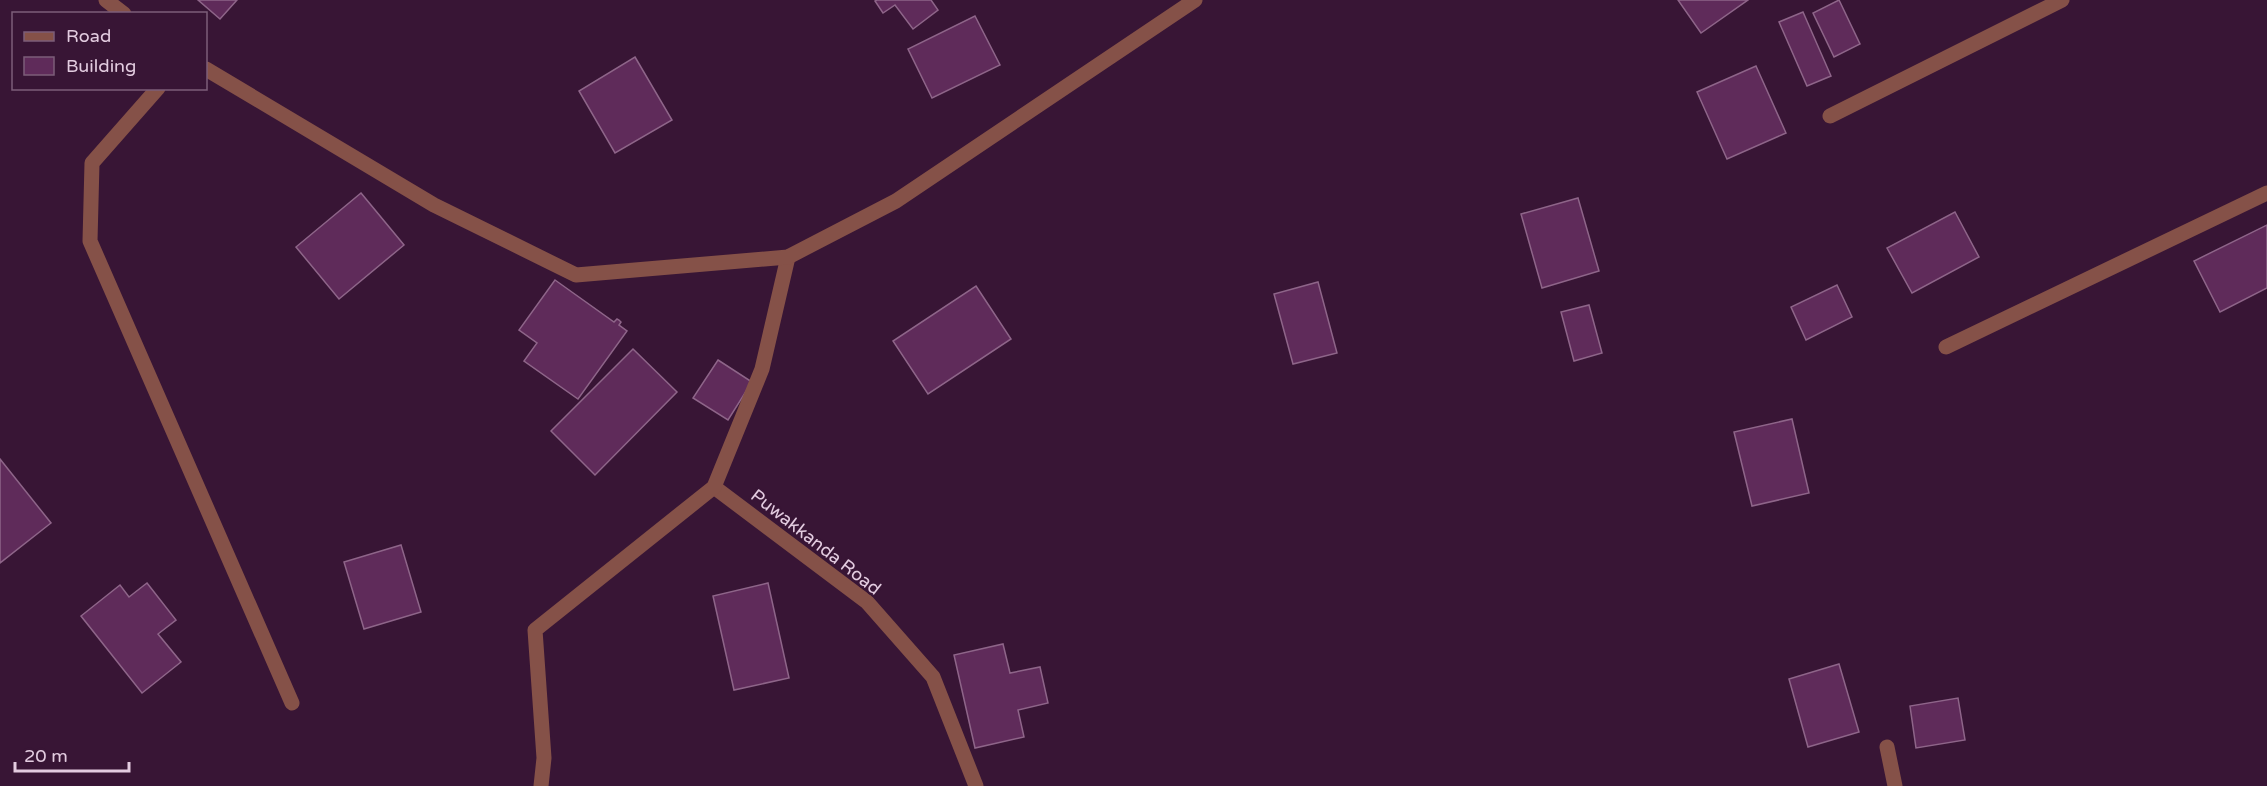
<svg xmlns="http://www.w3.org/2000/svg" width="2267" height="786" font-family="'Varela Round',sans-serif">
	<style>
		.building { fill: #5f2b5a; stroke: #8e6589; stroke-width: 1.5 }
		.lines { fill: none; stroke-linecap: round; stroke-linejoin: round }
		.minor { stroke: #855148; stroke-width: 15 }
		.tertiary { stroke: #855148; stroke-width: 15 }
		.labels { text-anchor: middle; stroke-width: 4.5; stroke-linejoin: round; paint-order: stroke }
		.street-label { font-size: 18px; fill: #e3cce0; stroke: #381535 }
	</style>
	<rect width="100%" height="100%" fill="#381535"/>
	<g class="building">
		<path d="M198,0h39l-17,19z"/>
		<path d="M877,0h54l7,10 -25,19 -18,-24 -12,8 -8,-12z"/>
		<path d="M1678,0h70l-47,33z"/>
		<path d="M1839,0l21,44 -26,13 -21,-44z"/>
		<path d="M1803,12l28,64 -24,10 -28,-64z"/>
		<path d="M975,16l25,49 -68,33 -24,-49z"/>
		<path d="M635,57l37,63 -57,33 -36,-62z"/>
		<path d="M1756,66l30,67 -59,26 -30,-67z"/>
		<path d="M361,193l43,52 -65,54 -43,-52z"/>
		<path d="M1578,198l21,73 -57,17 -21,-74z"/>
		<path d="M1955,212l24,45 -67,36 -25,-45z"/>
		<path d="M2267,225v63l-47,24 -26,-51z"/>
		<path d="M555,280l59,42 3,-3 2,1 2,2 -2,3 8,6 -49,68 -54,-38 13,-18 -18,-13z"/>
		<path d="M1318,282l19,71 -44,11 -19,-70z"/>
		<path d="M1837,285l15,32 -46,23 -15,-33z"/>
		<path d="M976,286l35,53 -83,55 -35,-53z"/>
		<path d="M1589,305l13,48 -28,8 -13,-49z"/>
		<path d="M633,349l44,43 -82,83 -44,-44z"/>
		<path d="M718,360l34,22 -24,38 -35,-22z"/>
		<path d="M1792,419l17,74 -57,13 -18,-74z"/>
		<path d="M0,459l51,64 -51,40z"/>
		<path d="M401,545l20,67 -57,17 -20,-67z"/>
		<path d="M147,583l29,37 -18,14 23,28 -39,31 -61,-77 39,-31 9,12z"/>
		<path d="M768,583l21,95 -55,12 -21,-94z"/>
		<path d="M1003,644l7,29 30,-6 8,36 -30,7 6,27 -49,11 -21,-93z"/>
		<path d="M1839,664l20,68 -51,15 -19,-68z"/>
		<path d="M1958,698l7,42 -49,8 -6,-42z"/>
	</g>
	<g class="lines">
		<g class="minor">
			<path d="M158,88l-66,75 -2,78 202,462"/>
			<path d="M1830,116l232,-116"/>
			<path d="M1946,347l321,-154"/>
			<path d="M714,487l153,115 66,75 43,109"/>
			<path d="M1887,747l8,39"/>
			<path d="M541,786l3,-28 -9,-128 179,-143 48,-118 26,-112"/>
		</g>
		<g class="tertiary">
			<path d="M106,0l18,14"/>
			<path d="M206,69l228,136 142,70 212,-18 108,-56 299,-201"/>
		</g>
	</g>
	<g class="labels">
		<g class="street-label">
			<text transform="translate(816 542) rotate(38)" y="6">Puwakkanda Road</text>
		</g>
	</g>
	<rect x="12" y="12" width="195" height="78" fill="#381535" stroke="#7c5e79" stroke-width="1.5"/>
	<rect x="24" y="32" width="30" height="9" fill="#855148" stroke="#7c5e79" stroke-width="1.5"/>
	<text x="66" y="42" font-size="18" fill="#e3cce0">Road</text>
	<rect x="24" y="57" width="30" height="18" fill="#5f2b5a" stroke="#7c5e79" stroke-width="1.5"/>
	<text x="66" y="72" font-size="18" fill="#e3cce0">Building</text>
	<path d="M15 762v9h114v-9" fill="none" stroke="#e3cce0" stroke-width="3"/>
	<text x="24" y="762" font-size="18" fill="#e3cce0" stroke="#381535" stroke-width="4.5" paint-order="stroke">20 m</text>
</svg>
